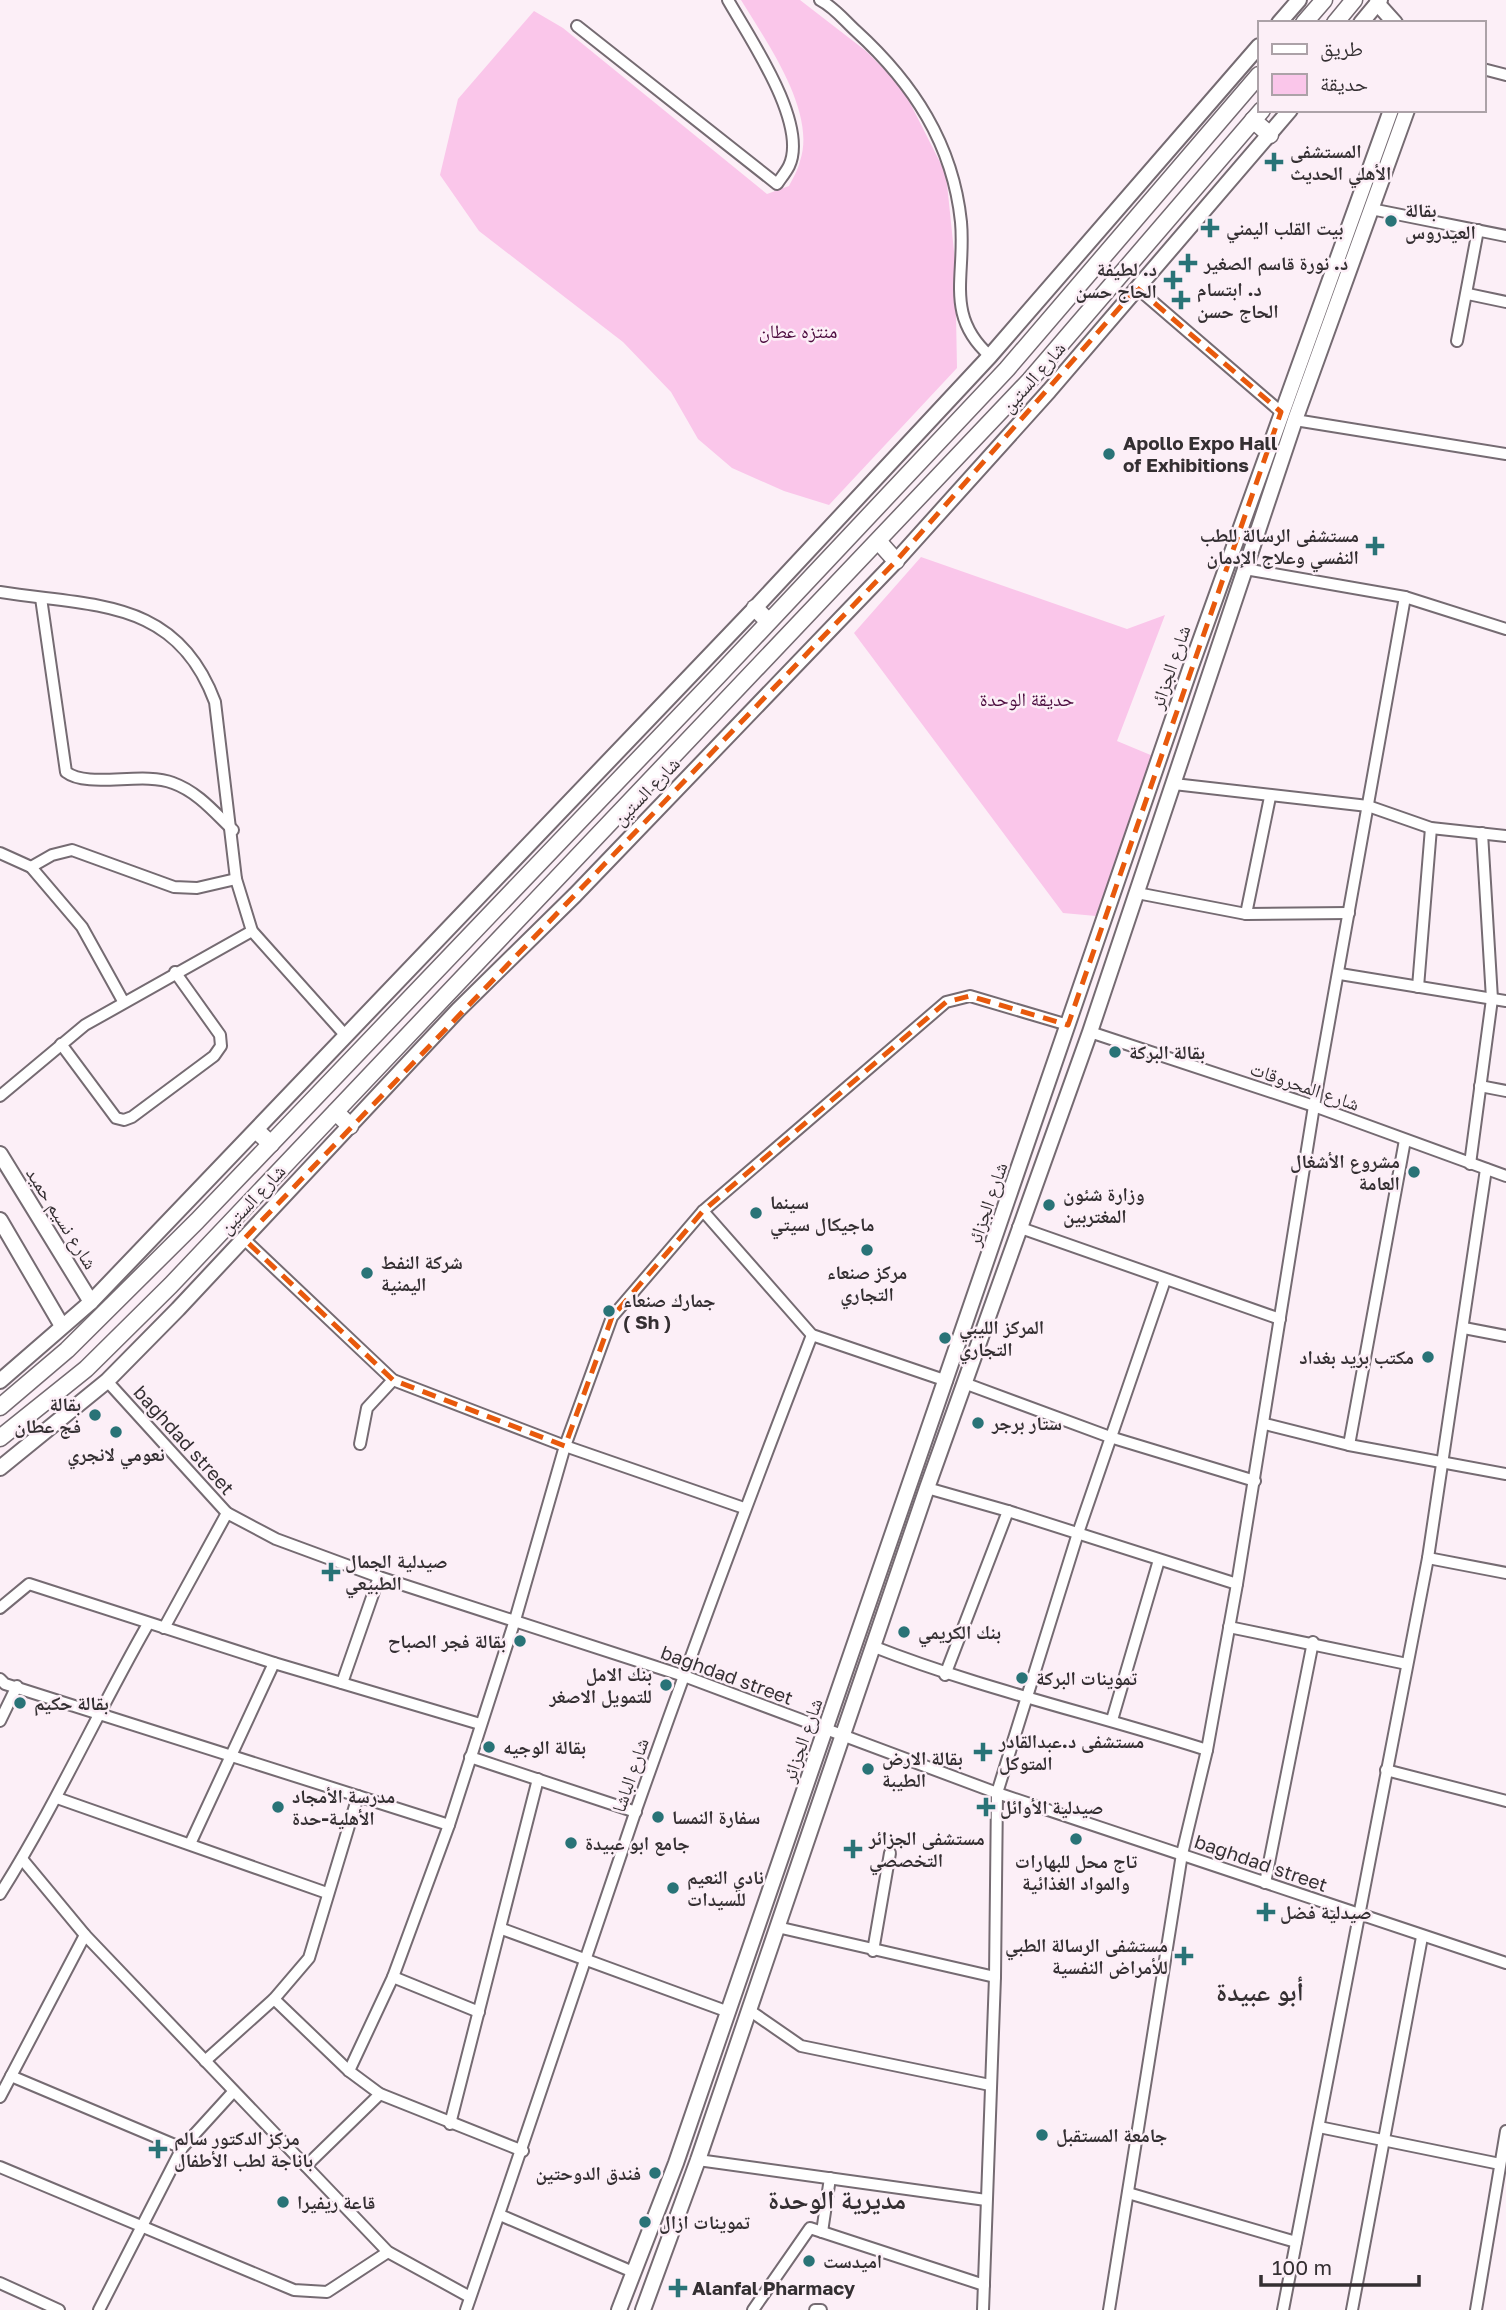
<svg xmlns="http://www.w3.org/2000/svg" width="1506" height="2310" font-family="'Golos Text','Noto Naskh Arabic',sans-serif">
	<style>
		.green { fill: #fac6ea }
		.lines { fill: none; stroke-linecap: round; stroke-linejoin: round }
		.minor-casing { stroke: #756b72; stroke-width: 14 }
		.major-casing { stroke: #756b72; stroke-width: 18 }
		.highway-casing { stroke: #756b72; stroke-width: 19 }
		.minor { stroke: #fff; stroke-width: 10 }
		.major { stroke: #fff; stroke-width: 14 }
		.highway { stroke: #fff; stroke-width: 16 }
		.marked { fill: none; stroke: #e8590c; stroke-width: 5; stroke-dasharray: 14 9; stroke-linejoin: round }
		.poi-dot { fill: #297377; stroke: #fceff7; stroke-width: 2.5 }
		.labels { text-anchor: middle; stroke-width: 5; stroke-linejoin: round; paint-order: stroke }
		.poi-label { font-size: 19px; font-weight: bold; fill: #342f32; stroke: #fceff7; text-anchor: start }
		.park-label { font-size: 19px; fill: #4c0c3f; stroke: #fceff7 }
		.street-label { font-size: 19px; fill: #342f32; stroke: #fceff7 }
		.district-label { font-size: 26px; font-weight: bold; fill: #342f32; stroke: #fceff7 }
	</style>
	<rect width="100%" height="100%" fill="#fceff7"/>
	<g class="green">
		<path d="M741,0h59l66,51 36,36 44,87 9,87 2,107 -128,137 -45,-14 -52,-23 -34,-29 -27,-47 -48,-50 -144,-111 -39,-56 18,-76 76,-88 29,17 204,166 22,-8c4,-8 9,-16 11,-25 17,-49 -34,-120 -59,-161z"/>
		<path d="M921,557l206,72 38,-14 -48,126 36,15 -57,160 -33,-3 -209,-280z"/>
	</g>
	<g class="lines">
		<g class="minor-casing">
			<g id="minor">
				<path d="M820,0c14,7 25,21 36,31 57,52 97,113 105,191 5,54 -17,93 29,134"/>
				<path d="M577,26l200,158c4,-6 9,-12 12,-18 20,-42 -40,-129 -61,-166"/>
				<path d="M1483,69l23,6"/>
				<path d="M1371,209l135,27"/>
				<path d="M1137,288l144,124"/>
				<path d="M1468,294l38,8"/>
				<path d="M1457,341l21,-111"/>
				<path d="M1295,420l211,34"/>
				<path d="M1245,569l160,28 101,32"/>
				<path d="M0,592c92,15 176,5 215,110l21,177 16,52 94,105"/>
				<path d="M41,598l25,174c22,17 77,-1 107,11 25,9 42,30 60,47"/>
				<path d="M1174,784l194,22 63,22 75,8"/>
				<path d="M0,853l31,14 51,60 41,74"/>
				<path d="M31,867l21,-12 20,-5 102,37 23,1 39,-9"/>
				<path d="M1137,893l109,21 103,-1"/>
				<path d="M1246,914l24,-117"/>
				<path d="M1340,974l166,27"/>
				<path d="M1418,987l13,-159"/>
				<path d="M1090,1032l224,74 192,70"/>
				<path d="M61,1044l55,74 8,2 8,-3 82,-61 7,-10 -1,-11 -45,-63"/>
				<path d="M1480,1086l26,5"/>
				<path d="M0,1096l85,-71 167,-94"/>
				<path d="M1470,1164l22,-165 -10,-166"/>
				<path d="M703,1211l109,124 135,46"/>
				<path d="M1018,1227l262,92"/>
				<path d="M244,1239l149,141 172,66 179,62"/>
				<path d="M1464,1328l42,8"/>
				<path d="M107,1381l120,132 49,26 103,38 305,99 313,117 509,170"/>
				<path d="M964,1383l146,54 145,44"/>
				<path d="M1265,1424l84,21 157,29"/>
				<path d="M360,1444l7,-36 26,-28"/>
				<path d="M1349,1445l56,-305"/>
				<path d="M927,1488l81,23 229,73"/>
				<path d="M1428,1558l78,15"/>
				<path d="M0,1608l29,-24 245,79 206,61"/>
				<path d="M1229,1627l178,37"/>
				<path d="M164,1628l63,-115"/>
				<path d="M872,1646c109,43 223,68 335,104"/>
				<path d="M945,1675l63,-164"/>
				<path d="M0,1679l5,5 444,141"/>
				<path d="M342,1683l37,-106"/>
				<path d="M1112,1720l47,-160"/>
				<path d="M0,1721l17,-35"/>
				<path d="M470,1757l166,55"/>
				<path d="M1386,1770l120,31"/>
				<path d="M57,1798l270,95"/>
				<path d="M190,1844l84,-181"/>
				<path d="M22,1859l63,76 303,317 82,45"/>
				<path d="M1265,1883l48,-241"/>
				<path d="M0,1894c55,-87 97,-181 148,-270"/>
				<path d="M777,1927l218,50"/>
				<path d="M502,1929l224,82"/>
				<path d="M873,1951l17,-98"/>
				<path d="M393,1977l86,35"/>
				<path d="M274,1999l75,72 31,23 143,57"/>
				<path d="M749,2010l52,36 189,39"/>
				<path d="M205,2061l69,-62 35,-41 49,-162"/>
				<path d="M349,2071l44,-94 56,-152 66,-205 50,-174 47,-129 91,-106 243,-209 24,-6 98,29"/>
				<path d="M11,2076l171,72"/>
				<path d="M0,2097l85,-162"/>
				<path d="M450,2124l88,-345"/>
				<path d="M1319,2127l181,37"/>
				<path d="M698,2160l288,40"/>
				<path d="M306,2166l74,-72"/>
				<path d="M0,2167l294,123 33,2 61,-40"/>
				<path d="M1128,2193l168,49"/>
				<path d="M500,2215l133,57"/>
				<path d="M822,2232l8,-54"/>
				<path d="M0,2283l59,27"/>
				<path d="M99,2310l83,-162 51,-56"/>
				<path d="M466,2310c58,-166 112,-333 170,-500 56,-159 115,-317 176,-475"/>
				<path d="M753,2310l57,-82 174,57"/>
				<path d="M815,2310h6"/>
				<path d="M983,2310l12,-333 2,-184 81,-260 87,-253"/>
				<path d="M1109,2310l73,-456 25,-104 30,-166 77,-478 91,-509"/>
				<path d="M1283,2310l145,-752 58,-389"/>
				<path d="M1352,2310l70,-373"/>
				<path d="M1476,2310l30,-179"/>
			</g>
		</g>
		<g class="major-casing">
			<g id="major">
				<path d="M1377,3l18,20"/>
				<path d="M1279,23l20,-23"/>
				<path d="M1361,23l19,-23"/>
				<path d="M0,1154l91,148"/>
				<path d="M0,1220l62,106"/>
				<path d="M0,1381l91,-79 664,-694 235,-252 269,-310"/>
				<path d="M0,1468l107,-87 71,-72 280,-299 117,-115 321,-334 153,-170 241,-281"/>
				<path d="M619,2310l57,-147 514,-1494 201,-559"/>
				<path d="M643,2310l55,-150 229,-672 163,-456 205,-612 112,-310"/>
			</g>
		</g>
		<g class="highway-casing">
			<g id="highway">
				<path d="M1304,23l20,-23"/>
				<path d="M1335,23l19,-23"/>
				<path d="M1253,120l17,15"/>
				<path d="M879,542l17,19"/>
				<path d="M755,608l13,13"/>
				<path d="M336,1112l14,14"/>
				<path d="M257,1131l14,13"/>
				<path d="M0,1407l67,-57 130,-129 522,-546 288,-306 252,-294"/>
				<path d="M0,1438l86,-69 85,-84 859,-905 232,-270"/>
			</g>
		</g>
		<use href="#minor" class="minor"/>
		<use href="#major" class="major"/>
		<use href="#highway" class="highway"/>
	</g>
	<path class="marked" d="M1137,288l144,124 -213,613 -98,-29 -24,6 -243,209 -91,106 -47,129 -172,-66 -149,-141 652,-678z"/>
	<g class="poi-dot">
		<path d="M1270.5 151.5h7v7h7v7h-7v7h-7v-7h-7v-7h7z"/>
		<circle cx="1391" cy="221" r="7"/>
		<path d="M1206.5 217.5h7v7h7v7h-7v7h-7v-7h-7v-7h7z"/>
		<path d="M1184.5 252.5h7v7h7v7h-7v7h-7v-7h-7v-7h7z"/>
		<path d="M1169.5 269.5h7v7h7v7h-7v7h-7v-7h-7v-7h7z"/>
		<path d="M1177.5 289.5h7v7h7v7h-7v7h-7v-7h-7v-7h7z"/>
		<circle cx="1109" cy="454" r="7"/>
		<path d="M1371.5 535.5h7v7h7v7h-7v7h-7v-7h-7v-7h7z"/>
		<circle cx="1115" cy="1052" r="7"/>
		<circle cx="1414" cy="1172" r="7"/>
		<circle cx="1049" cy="1205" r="7"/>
		<circle cx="756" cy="1213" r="7"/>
		<circle cx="867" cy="1250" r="7"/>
		<circle cx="367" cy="1273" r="7"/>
		<circle cx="609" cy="1311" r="7"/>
		<circle cx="945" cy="1338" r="7"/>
		<circle cx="1428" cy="1357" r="7"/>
		<circle cx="95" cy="1415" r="7"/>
		<circle cx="978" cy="1423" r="7"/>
		<circle cx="116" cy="1432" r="7"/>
		<path d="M327.5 1561.5h7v7h7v7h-7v7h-7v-7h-7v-7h7z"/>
		<circle cx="904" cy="1632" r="7"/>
		<circle cx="520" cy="1641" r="7"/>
		<circle cx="1022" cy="1678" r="7"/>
		<circle cx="666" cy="1685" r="7"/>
		<circle cx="20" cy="1703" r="7"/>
		<circle cx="489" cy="1747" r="7"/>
		<path d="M979.5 1741.5h7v7h7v7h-7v7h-7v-7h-7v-7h7z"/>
		<circle cx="868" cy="1769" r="7"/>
		<circle cx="278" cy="1807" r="7"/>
		<path d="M982.5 1796.5h7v7h7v7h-7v7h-7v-7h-7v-7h7z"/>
		<circle cx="658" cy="1817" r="7"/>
		<circle cx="1076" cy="1839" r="7"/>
		<circle cx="571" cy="1843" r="7"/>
		<path d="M849.5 1838.5h7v7h7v7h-7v7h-7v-7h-7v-7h7z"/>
		<circle cx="673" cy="1888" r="7"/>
		<path d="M1262.5 1901.5h7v7h7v7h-7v7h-7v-7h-7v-7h7z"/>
		<path d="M1180.5 1945.5h7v7h7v7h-7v7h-7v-7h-7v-7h7z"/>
		<circle cx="1042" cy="2135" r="7"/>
		<path d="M154.5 2138.5h7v7h7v7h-7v7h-7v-7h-7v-7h7z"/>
		<circle cx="655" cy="2173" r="7"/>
		<circle cx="283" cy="2202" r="7"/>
		<circle cx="645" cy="2222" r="7"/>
		<circle cx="809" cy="2261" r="7"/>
		<path d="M674.5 2277.5h7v7h7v7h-7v7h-7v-7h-7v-7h7z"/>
	</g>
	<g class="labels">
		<g class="poi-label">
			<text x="1290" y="158">المستشفى<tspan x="1290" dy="22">الأهلي الحديث</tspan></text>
			<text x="1405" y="217">بقالة<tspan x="1405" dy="22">العيدروس</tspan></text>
			<text x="1226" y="235">بيت القلب اليمني</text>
			<text x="1204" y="270">د. نورة قاسم الصغير</text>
			<text x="1157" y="276" text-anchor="end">د. لطيفة<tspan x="1157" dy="22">الحاج حسن</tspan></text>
			<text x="1197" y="296">د. ابتسام<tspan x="1197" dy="22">الحاج حسن</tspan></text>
			<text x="1123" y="450">Apollo Expo Hall<tspan x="1123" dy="22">of Exhibitions</tspan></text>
			<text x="1359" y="542" text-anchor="end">مستشفى الرسالة للطب<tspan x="1359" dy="22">النفسي وعلاج الإدمان</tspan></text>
			<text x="1129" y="1059">بقالة البركة</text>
			<text x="1400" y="1168" text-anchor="end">مشروع الأشغال<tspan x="1400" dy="22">العامة</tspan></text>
			<text x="1063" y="1201">وزارة شئون<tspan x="1063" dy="22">المغتربين</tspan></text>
			<text x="770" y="1209">سينما<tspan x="770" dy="22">ماجيكال سيتي</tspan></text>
			<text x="381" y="1269">شركة النفط<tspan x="381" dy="22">اليمنية</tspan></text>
			<text x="867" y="1279" text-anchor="middle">مركز صنعاء<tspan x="867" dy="22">التجاري</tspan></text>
			<text x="623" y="1307">جمارك صنعاء<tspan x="623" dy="22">( Sh )</tspan></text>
			<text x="959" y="1334">المركز الليبي<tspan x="959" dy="22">التجاري</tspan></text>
			<text x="1414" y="1364" text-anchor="end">مكتب بريد بغداد</text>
			<text x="81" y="1411" text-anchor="end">بقالة<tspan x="81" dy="22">فج عطان</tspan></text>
			<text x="992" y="1430">ستار برجر</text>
			<text x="116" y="1461" text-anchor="middle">نعومي لانجري</text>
			<text x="345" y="1568">صيدلية الجمال<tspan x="345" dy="22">الطبيعي</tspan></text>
			<text x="918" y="1639">بنك الكريمي</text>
			<text x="506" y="1648" text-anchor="end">بقالة فجر الصباح</text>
			<text x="652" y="1681" text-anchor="end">بنك الامل<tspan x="652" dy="22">للتمويل الاصغر</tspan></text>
			<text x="1036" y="1685">تموينات البركة</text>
			<text x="34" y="1710">بقالة حكيم</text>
			<text x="999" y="1748">مستشفى د.عبدالقادر<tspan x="999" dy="22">المتوكل</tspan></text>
			<text x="503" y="1754">بقالة الوجيه</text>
			<text x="882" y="1765">بقالة الارض<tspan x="882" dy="22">الطيبة</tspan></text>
			<text x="292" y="1803">مدرسة الأمجاد<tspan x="292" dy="22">الأهلية-حدة</tspan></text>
			<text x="1000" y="1814">صيدلية الأوائل</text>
			<text x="672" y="1824">سفارة النمسا</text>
			<text x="869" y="1845">مستشفى الجزائر<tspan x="869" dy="22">التخصصي</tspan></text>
			<text x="585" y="1850">جامع ابو عبيدة</text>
			<text x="1076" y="1868" text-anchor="middle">تاج محل للبهارات<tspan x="1076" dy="22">والمواد الغذائية</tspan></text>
			<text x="687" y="1884">نادي النعيم<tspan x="687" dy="22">للسيدات</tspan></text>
			<text x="1280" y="1919">صيدلية فضل</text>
			<text x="1168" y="1952" text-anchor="end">مستشفى الرسالة الطبي<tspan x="1168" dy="22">للأمراض النفسية</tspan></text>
			<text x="1056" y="2142">جامعة المستقبل</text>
			<text x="174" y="2145">مركز الدكتور سالم<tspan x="174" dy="22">باناجة لطب الأطفال</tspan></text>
			<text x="641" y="2180" text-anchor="end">فندق الدوحتين</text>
			<text x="297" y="2209">قاعة ريفيرا</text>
			<text x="659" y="2229">تموينات ازال</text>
			<text x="823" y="2268">اميدست</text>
			<text x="692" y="2295">Alanfal Pharmacy</text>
		</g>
		<g class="park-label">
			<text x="798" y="338">منتزه عطان</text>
			<text x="1027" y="706">حديقة الوحدة</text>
		</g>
		<g class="street-label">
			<text transform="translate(1033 377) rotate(-49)" y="7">شارع الستين</text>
			<text transform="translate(1170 667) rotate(-71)" y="7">شارع الجزائر</text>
			<text transform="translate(646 791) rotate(-46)" y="7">شارع الستين</text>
			<text transform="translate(1305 1086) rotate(19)" y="7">شارع المحروقات</text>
			<text transform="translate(252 1199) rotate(-47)" y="7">شارع الستين</text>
			<text transform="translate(987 1204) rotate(-71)" y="7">شارع الجزائر</text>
			<text transform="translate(62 1218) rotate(58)" y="7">شارع نسيم حميد</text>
			<text transform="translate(184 1440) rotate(48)" y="7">baghdad street</text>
			<text transform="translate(727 1675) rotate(20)" y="7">baghdad street</text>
			<text transform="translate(802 1740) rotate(-71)" y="7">شارع الجزائر</text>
			<text transform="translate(630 1775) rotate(-71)" y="7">شارع الباشا</text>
			<text transform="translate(1261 1863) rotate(19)" y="7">baghdad street</text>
		</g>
		<g class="district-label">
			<text x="1260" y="2001">أبو عبيدة</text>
			<text x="837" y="2209">مديرية الوحدة</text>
		</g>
	</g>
	<rect x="1258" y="21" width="228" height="91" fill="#fceff7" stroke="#aca2a8" stroke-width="2"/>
	<rect x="1272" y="44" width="35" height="10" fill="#ffffff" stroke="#aca2a8" stroke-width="2"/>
	<text x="1320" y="56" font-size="21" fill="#342f32">طريق</text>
	<rect x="1272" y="74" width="35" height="21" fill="#fac6ea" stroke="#aca2a8" stroke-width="2"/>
	<text x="1320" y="91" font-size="21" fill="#342f32">حديقة</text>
	<path d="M1261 2275v10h158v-10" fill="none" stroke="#342f32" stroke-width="3.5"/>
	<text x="1272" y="2275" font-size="21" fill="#342f32" stroke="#fceff7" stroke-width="5" paint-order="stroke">100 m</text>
</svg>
